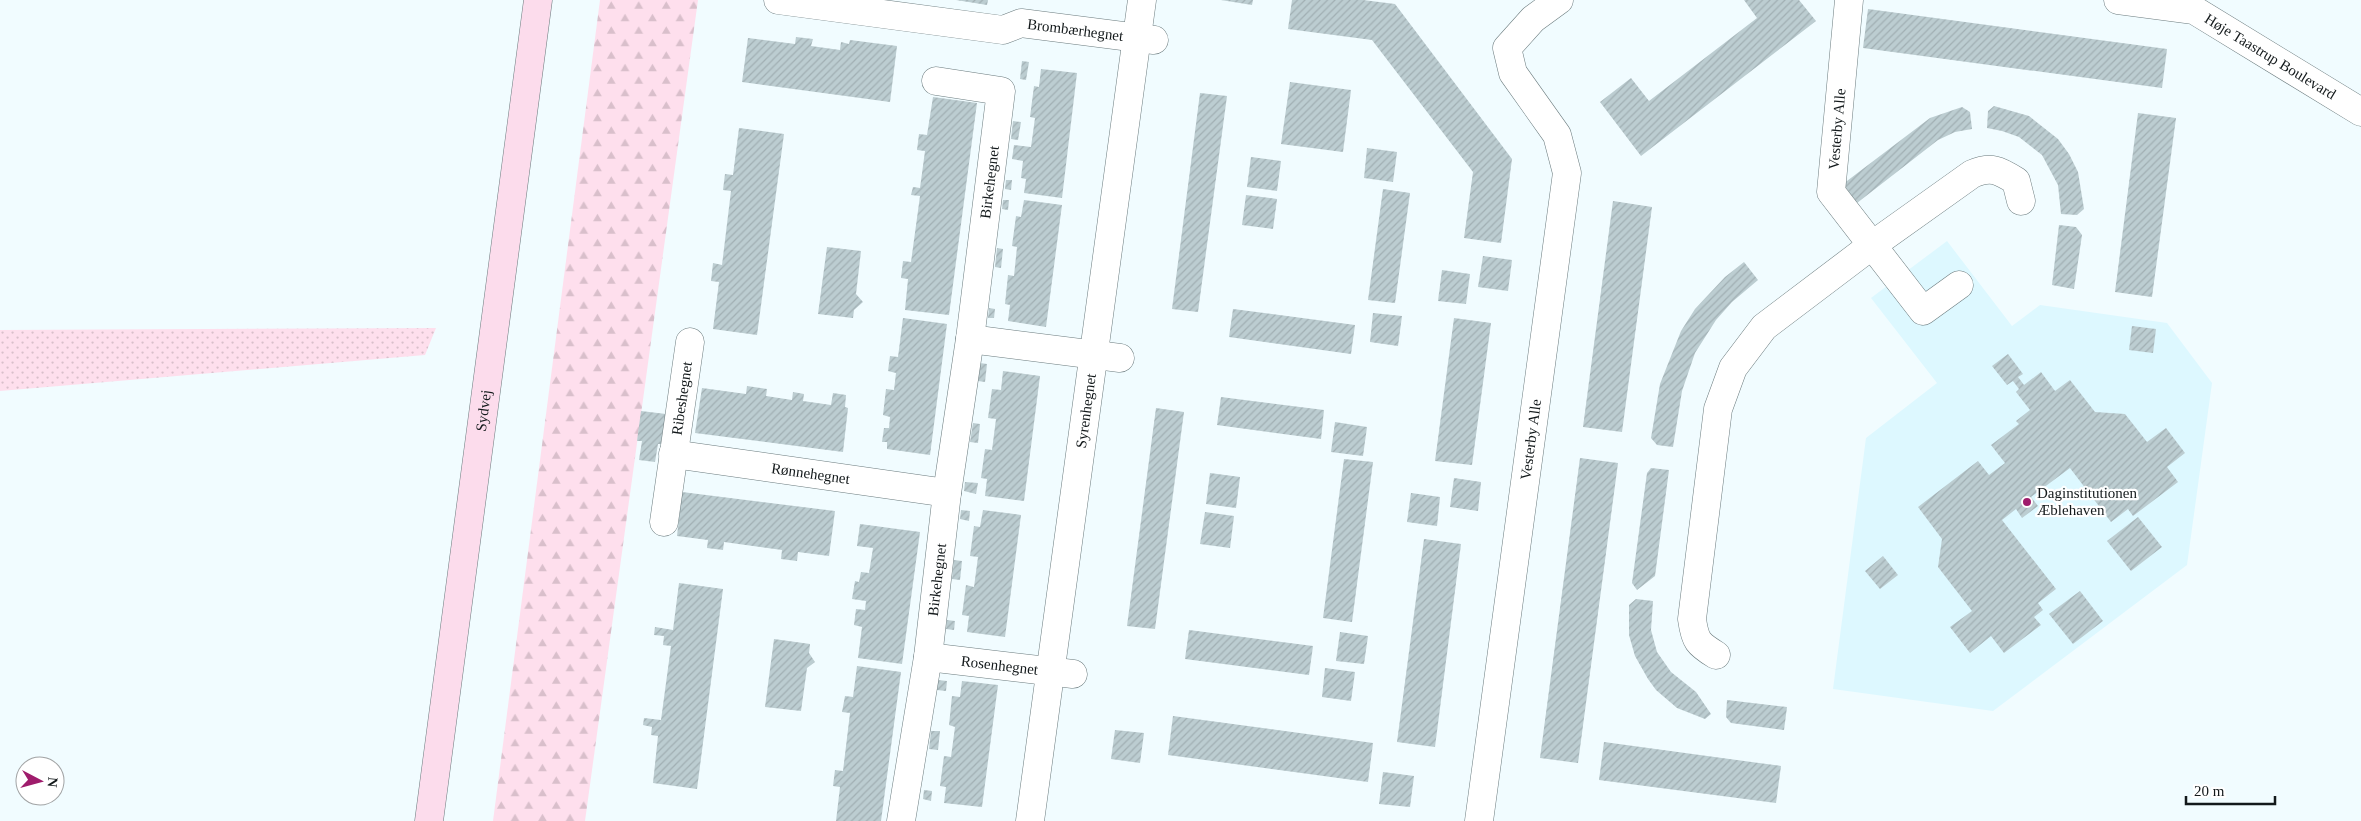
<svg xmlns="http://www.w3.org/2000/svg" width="2361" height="821" font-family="'Times New Roman',serif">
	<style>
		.built { fill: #ddf8ff }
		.grass { fill: url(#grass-dots) }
		.forest { fill: url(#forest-firs) }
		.building { fill: url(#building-hatch) }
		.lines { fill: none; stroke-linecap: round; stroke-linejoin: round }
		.minor-casing { stroke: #6b7b7e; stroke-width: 29 }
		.secondary-casing { stroke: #6b7b7e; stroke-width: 29 }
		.minor { stroke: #fff; stroke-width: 28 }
		.secondary { stroke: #fcdcec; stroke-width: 28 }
		.poi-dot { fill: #9f1c6c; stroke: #fff; stroke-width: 2 }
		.labels { text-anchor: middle; stroke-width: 4.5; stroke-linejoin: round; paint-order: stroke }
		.street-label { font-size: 15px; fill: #13191b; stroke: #fff }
		.poi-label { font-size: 15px; fill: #13191b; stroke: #fff; text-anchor: start }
	</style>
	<defs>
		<pattern id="grass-dots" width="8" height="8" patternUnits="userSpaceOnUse" patternTransform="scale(1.25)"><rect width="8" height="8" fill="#fedfed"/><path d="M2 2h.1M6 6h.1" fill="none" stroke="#d9bfcb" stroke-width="1.8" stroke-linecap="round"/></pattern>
		<pattern id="forest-firs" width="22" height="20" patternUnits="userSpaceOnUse" patternTransform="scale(1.25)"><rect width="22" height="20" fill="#fedfed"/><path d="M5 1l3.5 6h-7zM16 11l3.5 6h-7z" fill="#d9bfcb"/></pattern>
		<pattern id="building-hatch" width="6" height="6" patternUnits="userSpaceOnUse" patternTransform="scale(1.25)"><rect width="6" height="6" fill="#bccdd1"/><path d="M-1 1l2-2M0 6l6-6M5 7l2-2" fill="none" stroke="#a1afb3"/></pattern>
	</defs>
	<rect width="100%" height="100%" fill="#f1fcff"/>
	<path class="built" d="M1947,241l65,85 28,-21 127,18 45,60 -25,182 -194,146 -160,-22 33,-251 71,-55 -66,-85z"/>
	<path class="grass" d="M436,328l-11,27 -425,36v-61z"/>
	<path class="forest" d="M600,0h98l-113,821h-92z"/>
	<g class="building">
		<path d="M956,0h32l-1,5z"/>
		<path d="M1221,0h32l-1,5z"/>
		<path d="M1292,0h71l32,4 117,155 -11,84 -37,-5 9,-66 -101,-132 -84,-11z"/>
		<path d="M1744,0h55l17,21 -175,135 -41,-54 31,-24 18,23 108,-83z"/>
		<path d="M1868,9l299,40 -5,39 -299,-40z"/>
		<path d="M796,37l17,2 -2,7 29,4 1,-8 8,2 1,-4 47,6 -7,56 -148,-20 6,-44 47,6z"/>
		<path d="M1022,61l7,1 -3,18 -6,-1z"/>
		<path d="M1041,69l36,4 -15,125 -38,-5 2,-14 -5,-1 2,-17 -11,-2 2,-14 17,2 4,-29 -5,-1 4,-31 5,1z"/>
		<path d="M1290,82l61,8 -8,62 -62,-8z"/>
		<path d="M1200,93l27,3 -29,216 -26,-3z"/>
		<path d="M933,97l44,6 -28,212 -44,-5 3,-31 -7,-1 2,-17 8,1 9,-66 -9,-1 2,-8 7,1 5,-37 -8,-1 2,-16 8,1z"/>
		<path d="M1994,106l35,10 29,23 11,15 9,18 6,37 -7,6 -16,-1 -3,-29 -16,-30 -23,-18 -17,-6 -15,-3 1,-17z"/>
		<path d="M1962,107l8,5 2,17 -17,3 -17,8 -81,63 -14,-19 87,-66z"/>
		<path d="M2138,113l38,5 -24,179 -37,-5z"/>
		<path d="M1013,121l8,1 -3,18 -7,-1z"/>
		<path d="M739,128l45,6 -27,201 -44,-6 6,-47 -8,-1 2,-18 9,2 9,-74 -8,-1 2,-16 8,1z"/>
		<path d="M1367,148l30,4 -4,30 -29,-4z"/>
		<path d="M1251,157l30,4 -4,30 -30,-4z"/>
		<path d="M1006,180h6l-1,10 -6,-1z"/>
		<path d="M1383,189l27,4 -15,110 -27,-3z"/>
		<path d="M1246,195l31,4 -4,30 -31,-4z"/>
		<path d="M1003,200h6l-1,10 -6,-1z"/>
		<path d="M1024,200l38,5 -16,122 -38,-6 2,-16 -5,-1 3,-29 6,1 3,-29 -5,-1 4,-30 5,1z"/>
		<path d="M1613,201l39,6 -30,225 -39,-5z"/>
		<path d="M2059,225l17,2 6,8 -8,54 -22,-4z"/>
		<path d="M827,247l34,4 -5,43 7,8 -9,8 -1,8 -35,-4z"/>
		<path d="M997,248l6,1 -2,19 -6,-1z"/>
		<path d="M1483,256l29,4 -4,31 -30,-4z"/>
		<path d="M1744,262l14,18 -26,22 -16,18 -21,33 -13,38 -9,56 -16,-2 -6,-7 9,-54 21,-53 14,-22 30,-32z"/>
		<path d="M1442,270l28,4 -4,30 -28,-3z"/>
		<path d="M989,308l6,1 -1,9h-6z"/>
		<path d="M1233,309l122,16 -4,29 -122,-17z"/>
		<path d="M1373,313l29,3 -4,30 -28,-4z"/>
		<path d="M903,318l44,6 -17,131 -43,-6v-7h-5l2,-14h5l1,-11 -7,-2 3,-26 8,1 2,-17 -8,-2 2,-15 8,1z"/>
		<path d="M1454,318l37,5 -19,142 -37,-4z"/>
		<path d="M2132,326l24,3 -3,24 -24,-3z"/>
		<path d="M2008,354l15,20 -5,3 6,8 17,-13 14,19 15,-11 25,32 30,2 22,28 19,-14 19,25 -18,14 11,15 -45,34 -5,-7 -17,13 -41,-54 -39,29 7,9 -16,12 -6,-9 -14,11 54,69 -18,14 5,7 -9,7 7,8 -37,28 -13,-17 -21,17 -20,-26 22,-16 -34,-44 4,-28 -24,-32 60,-46 11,14 16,-12 -14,-18 28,-21 -3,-3 14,-11 -14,-18 3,-3 -6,-8 -6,4 -15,-19z"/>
		<path d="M980,363l7,1 -2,18 -7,-1z"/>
		<path d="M1003,371l37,5 -16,125 -39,-5 2,-17 -6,-1 4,-29 7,1 4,-31 -8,-1 4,-29 9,1z"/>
		<path d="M747,386l20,3 -1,7 26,4 1,-8 11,2 -1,7 28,4 2,-12 13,2 -1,12 3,1 -5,44 -148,-19 7,-45 44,6z"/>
		<path d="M1221,397l103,13 -3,29 -104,-14z"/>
		<path d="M1156,408l28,4 -29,217 -28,-3z"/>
		<path d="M641,411l25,3 -4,30h-4l-3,18 -16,-2 3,-19h-5z"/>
		<path d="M1335,422l32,5 -4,29 -32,-4z"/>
		<path d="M973,423l7,1 -2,19 -8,-1z"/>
		<path d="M1580,458l38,5 -40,300 -38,-5z"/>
		<path d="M1344,459l29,3 -21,160 -29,-4z"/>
		<path d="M1651,468l18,2 -14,106 -18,14 -5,-7 15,-110z"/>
		<path d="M1210,473l30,4 -4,31 -30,-4z"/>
		<path d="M1454,478l27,4 -3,29 -28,-4z"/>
		<path d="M965,482l13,1 -2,11 -12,-3z"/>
		<path d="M682,492l153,19 -6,45 -31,-4 -1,9 -16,-2 1,-9 -58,-8 -1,8 -16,-2 1,-8 -31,-4z"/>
		<path d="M1411,493l29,4 -3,29 -30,-4z"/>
		<path d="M961,510l9,1 -1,10 -9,-2z"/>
		<path d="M983,510l38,5 -16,122 -38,-5 2,-16 -7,-1 4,-30 8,2 4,-30 -8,-1 4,-30 6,1z"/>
		<path d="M1205,512l29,4 -4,32 -30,-4z"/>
		<path d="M2138,517l24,30 -31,24 -24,-30z"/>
		<path d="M860,524l60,8 -18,132 -44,-6 4,-31 -8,-2 2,-16 9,1 1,-9 -14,-2 3,-18 4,1 2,-10 8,1 4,-25 -16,-2z"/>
		<path d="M1424,539l37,5 -26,203 -38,-5z"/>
		<path d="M1883,556l15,19 -18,14 -15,-18z"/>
		<path d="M954,560l8,1 -2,19 -8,-1z"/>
		<path d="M679,583l44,6 -26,200 -44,-6 5,-47 -7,-1 1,-8 -9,-2 1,-7 17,2 10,-74 -8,-1 1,-9 -10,-1 1,-8 18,3z"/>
		<path d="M2080,591l23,30 -30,23 -24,-30z"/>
		<path d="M1636,599l17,2 -2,29 6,22 14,20 25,20 15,22 -6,5 -28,-11 -21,-18 -8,-11 -13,-23 -6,-21v-30z"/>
		<path d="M947,620l8,1 -1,9 -8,-1z"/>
		<path d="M1189,630l124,16 -4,29 -124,-16z"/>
		<path d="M1340,632l28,4 -4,28 -28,-3z"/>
		<path d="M774,639l36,5 -1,9 6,9 -8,6 -6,43 -36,-4z"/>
		<path d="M857,666l44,6 -20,149h-45l4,-34 -7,-1 2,-16 8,1 7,-58 -8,-1 3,-16 8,1z"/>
		<path d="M1325,668l30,4 -4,29 -29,-4z"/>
		<path d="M938,680l9,1 -1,10 -9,-1z"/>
		<path d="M962,681l36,4 -16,122 -38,-4 2,-16 -6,-1 4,-30 7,1 4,-30 -6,-2 3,-29 8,1z"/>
		<path d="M1727,700l60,7 -3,23 -53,-7 -5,-6z"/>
		<path d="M1173,716l200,27 -5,39 -200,-27z"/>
		<path d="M1115,730l29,3 -4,30 -29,-4z"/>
		<path d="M931,731h9l-2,19 -9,-1z"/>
		<path d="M1604,742l177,24 -5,37 -177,-23z"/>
		<path d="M1383,772l31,4 -4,31 -31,-3z"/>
		<path d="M924,790l8,1 -1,10 -8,-2z"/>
	</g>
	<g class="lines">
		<g class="minor-casing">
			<g id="minor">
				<path id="s1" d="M778,0l225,30 18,-7 133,17"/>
				<path d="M1849,0l-18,192 92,119 36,-26"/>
				<path id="s2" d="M2118,0l76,10 167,102"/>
				<path d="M970,339l150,19"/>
				<path id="s3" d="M673,454l274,39"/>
				<path id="s4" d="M664,522l26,-180"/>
				<path d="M1716,655c-18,-11 -21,-14 -24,-36l26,-210 15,-41 31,-41 107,-81 101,-72c19,-8 27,-4 44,7l5,20"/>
				<path id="s5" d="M928,657l145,17"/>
				<path id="s6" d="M901,821l27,-164 19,-164 23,-154 31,-248 -65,-10"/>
				<path id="s7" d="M1030,821l112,-821"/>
				<path id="s8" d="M1479,821l88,-648 -10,-38 -44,-62 -6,-25 26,-29 26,-19"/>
			</g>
		</g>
		<g class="secondary-casing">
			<g id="secondary">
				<path id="s9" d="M429,821l109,-821"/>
			</g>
		</g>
		<use href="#minor" class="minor"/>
		<use href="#secondary" class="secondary"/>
	</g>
	<circle class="poi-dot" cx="2027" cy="502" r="5"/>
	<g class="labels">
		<g class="street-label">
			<text dy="5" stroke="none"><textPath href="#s1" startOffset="301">Brombærhegnet</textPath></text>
			<text dy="5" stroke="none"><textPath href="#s2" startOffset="166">Høje Taastrup Boulevard</textPath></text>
			<text transform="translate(1837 129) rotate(-85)" y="5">Vesterby Alle</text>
			<text dy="5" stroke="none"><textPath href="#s6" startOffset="645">Birkehegnet</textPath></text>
			<text dy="5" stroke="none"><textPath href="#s4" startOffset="125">Ribeshegnet</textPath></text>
			<text dy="5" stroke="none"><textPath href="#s9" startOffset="414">Sydvej</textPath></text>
			<text dy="5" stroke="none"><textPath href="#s7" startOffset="414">Syrenhegnet</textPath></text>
			<text dy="5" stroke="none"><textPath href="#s8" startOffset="385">Vesterby Alle</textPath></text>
			<text dy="5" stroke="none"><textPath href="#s3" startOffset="139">Rønnehegnet</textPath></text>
			<text dy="5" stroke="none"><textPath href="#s6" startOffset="244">Birkehegnet</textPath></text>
			<text dy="5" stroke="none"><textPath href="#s5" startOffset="72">Rosenhegnet</textPath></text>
		</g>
		<g class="poi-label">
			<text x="2037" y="498">Daginstitutionen<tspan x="2037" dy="17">Æblehaven</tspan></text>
		</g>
	</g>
	<g transform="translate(40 781) rotate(96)"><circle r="24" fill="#ffffff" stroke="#a1a3a4"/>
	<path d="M0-4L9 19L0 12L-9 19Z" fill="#9f1c6c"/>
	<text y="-8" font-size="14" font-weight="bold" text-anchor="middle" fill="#13191b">N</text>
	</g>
	<path d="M2186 796v8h89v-8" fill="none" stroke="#13191b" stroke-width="2.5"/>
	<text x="2194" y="796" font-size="15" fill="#13191b" stroke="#ffffff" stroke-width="4" paint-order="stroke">20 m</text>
</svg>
